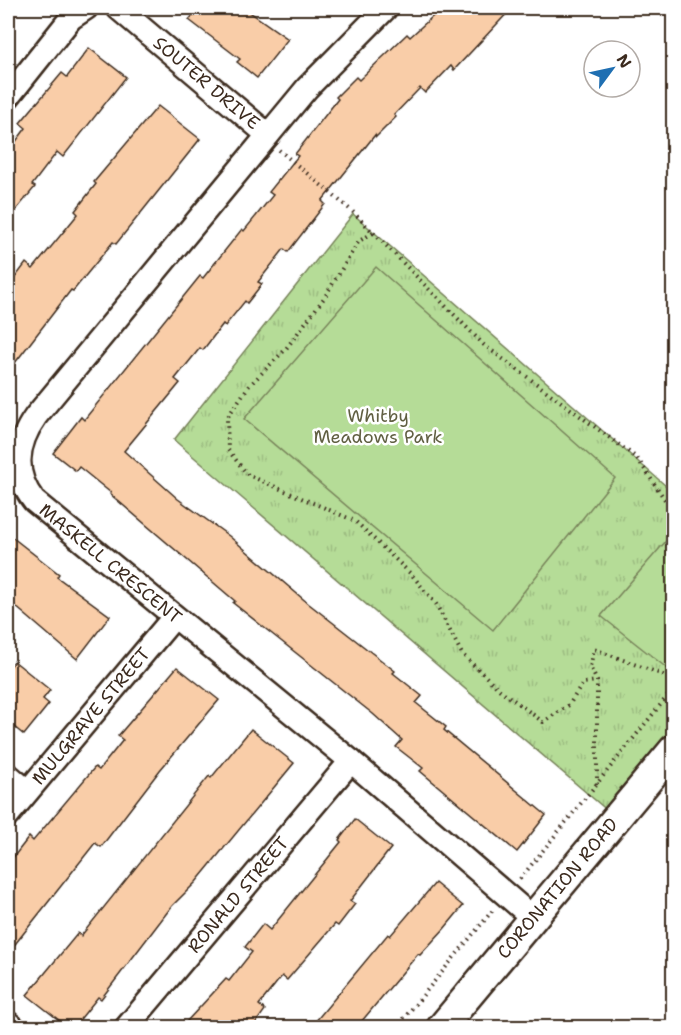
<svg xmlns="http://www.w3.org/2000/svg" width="681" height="1035" font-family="'Shantell Sans',sans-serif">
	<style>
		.grass { fill: url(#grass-tufts); stroke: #78835a; stroke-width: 1.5 }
		.pitch { fill: #b5dc97; stroke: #78835a; stroke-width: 1.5 }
		.building { fill: #f9cda8; stroke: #3b2a1e; stroke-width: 1.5 }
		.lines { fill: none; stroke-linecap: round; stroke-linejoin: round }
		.minor-casing { stroke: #3b2a1e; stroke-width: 27 }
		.tertiary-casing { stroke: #3b2a1e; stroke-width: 33 }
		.path { stroke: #3b2a1e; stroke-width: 4; stroke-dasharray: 1.5 4.5; stroke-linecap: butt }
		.minor { stroke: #fff; stroke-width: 22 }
		.tertiary { stroke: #fff; stroke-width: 28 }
		.labels { text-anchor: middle; stroke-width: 5; stroke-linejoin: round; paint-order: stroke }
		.street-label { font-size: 18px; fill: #3b2a1e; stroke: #fff }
		.park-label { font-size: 18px; fill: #605f42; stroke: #fff }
	</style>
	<defs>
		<pattern id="grass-tufts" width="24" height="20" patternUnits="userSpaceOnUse" patternTransform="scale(1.5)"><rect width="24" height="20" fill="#b5dc97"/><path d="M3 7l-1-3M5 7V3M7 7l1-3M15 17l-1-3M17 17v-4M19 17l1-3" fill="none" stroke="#9dbd82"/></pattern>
	</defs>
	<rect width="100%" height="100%" fill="#fff"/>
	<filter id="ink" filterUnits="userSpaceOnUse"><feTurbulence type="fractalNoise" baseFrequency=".0167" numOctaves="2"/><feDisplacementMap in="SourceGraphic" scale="12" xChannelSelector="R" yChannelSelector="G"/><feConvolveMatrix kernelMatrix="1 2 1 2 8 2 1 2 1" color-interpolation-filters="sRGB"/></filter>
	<g filter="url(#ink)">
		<path class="grass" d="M353,214l320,278v256l-57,70 -442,-378z"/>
		<g class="pitch">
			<path d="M376,267l239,211 -122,152 -249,-211z"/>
			<path d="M673,533l1,128 -6,8 -67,-53z"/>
		</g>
		<g class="building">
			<path d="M199,8h45l44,31 -31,39 -20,-16 3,-3 -51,-39z"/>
			<path d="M442,8h70l-58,62 -3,-4 -26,27 -5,-5 -26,27 2,2 -20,20 -1,-2 -53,66 3,3 -37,48 -4,-3 -26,33 4,2 -15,19 -2,-2 -20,25 -2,-2 -20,26 -3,-2 -25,31 5,4 -56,68 54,48 51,37 80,68 86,67 -2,2 29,23 -6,7 30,24 -2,3 102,85 -29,37 -97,-81 3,-3 -27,-21 6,-7 -29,-26 -140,-111 2,-2 -125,-107 1,-1 -32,-26 -3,4 -23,-18 28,-36 3,3 116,-144 3,2 39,-49 2,2 29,-36 -4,-3 29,-36 -3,-2 43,-55 -2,-2 20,-20 3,3 48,-46 3,3z"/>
			<path d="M89,48l37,29 -63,80 -6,-5 -25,33 3,2 -27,33v-68l18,-24 -6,-5 42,-50 5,4z"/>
			<path d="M158,106l42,33 -84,105 -3,-2 -40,49 -2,-1 -63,82v-85l18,-24 7,6 45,-55 -3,-3 21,-27 -2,-2z"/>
			<path d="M8,534l51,40 -2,3 53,39 -33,43 -69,-59z"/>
			<path d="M14,661l36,29 -7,9 6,5 -25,31 -16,-13v-52z"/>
			<path d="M177,667l42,33 -59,70 -59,77 -6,-4 -87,110v-89l21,-27 4,4 62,-74 4,3 24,-30 -5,-4z"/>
			<path d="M251,729l43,34 -98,119 -24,24 -71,93 -3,-2 -25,31h-4l-42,-33 51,-62 3,3 128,-160 2,2z"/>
			<path d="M355,819l36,29 -41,53 5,3 -17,22 -3,-2 -48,56 -5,-4 -23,29 6,5 -13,18 -10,-8 -6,8h-41l-8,-7 39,-42 3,2 23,-29 -7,-5 18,-23 7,6 71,-88 -2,-2z"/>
			<path d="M435,883l28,23 -19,23 -24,26 -2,-1 -62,74h-46l78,-94 2,2z"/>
		</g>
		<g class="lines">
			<g class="minor-casing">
				<g id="minor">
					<path id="s1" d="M118,8l150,127"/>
					<path id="s2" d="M386,8l-79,80 -271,328c-20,28 -24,57 -2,85l317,260 182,157"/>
					<path d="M8,97l63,-79 15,-10"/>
					<path d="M8,775l19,16"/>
					<path id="s3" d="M8,815l166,-198"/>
					<path d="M8,1023l6,5"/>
					<path id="s4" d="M126,1028l225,-267"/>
				</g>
			</g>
			<g class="tertiary-casing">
				<g id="tertiary">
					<path id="s5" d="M441,1028l233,-279"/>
				</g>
			</g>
			<g class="path">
				<path d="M279,150l73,61 132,134 153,113 37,55"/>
				<path d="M373,233l-14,8 -35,57 -39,52 -37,37 -21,31 1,32 20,25 107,46 57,54 24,29 26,50 38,36 43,32 26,-17 14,-22 14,-2"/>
				<path d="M597,784v-103l-7,-14 4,-18 80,30"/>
				<path d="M520,879l154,-191"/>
				<path d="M396,1028l97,-118"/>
			</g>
			<use href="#minor" class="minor"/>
			<use href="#tertiary" class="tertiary"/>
		</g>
	</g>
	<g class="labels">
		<g class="street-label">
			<text dy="6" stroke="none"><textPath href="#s1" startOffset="116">SOUTER DRIVE</textPath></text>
			<text dy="6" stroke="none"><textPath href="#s2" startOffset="729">MASKELL CRESCENT</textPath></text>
			<text dy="6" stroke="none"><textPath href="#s3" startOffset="129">MULGRAVE STREET</textPath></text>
			<text dy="6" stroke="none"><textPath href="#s5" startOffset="182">CORONATION ROAD</textPath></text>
			<text dy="6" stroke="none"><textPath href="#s4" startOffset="174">RONALD STREET</textPath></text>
		</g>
		<g class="park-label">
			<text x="378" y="422">Whitby<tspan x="378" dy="21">Meadows Park</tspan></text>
		</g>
	</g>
	<rect width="681" height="1035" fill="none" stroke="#fff" stroke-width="30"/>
	<rect x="15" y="15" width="651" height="1005" fill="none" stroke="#3b2a1e" stroke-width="2" filter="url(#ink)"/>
	<g transform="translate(612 69) rotate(57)"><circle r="28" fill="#ffffff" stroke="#b1aaa5" stroke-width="1.5"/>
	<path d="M0-4.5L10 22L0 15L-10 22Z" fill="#1f6fb2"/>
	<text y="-9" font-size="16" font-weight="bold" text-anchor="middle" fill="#3b2a1e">N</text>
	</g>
</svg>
